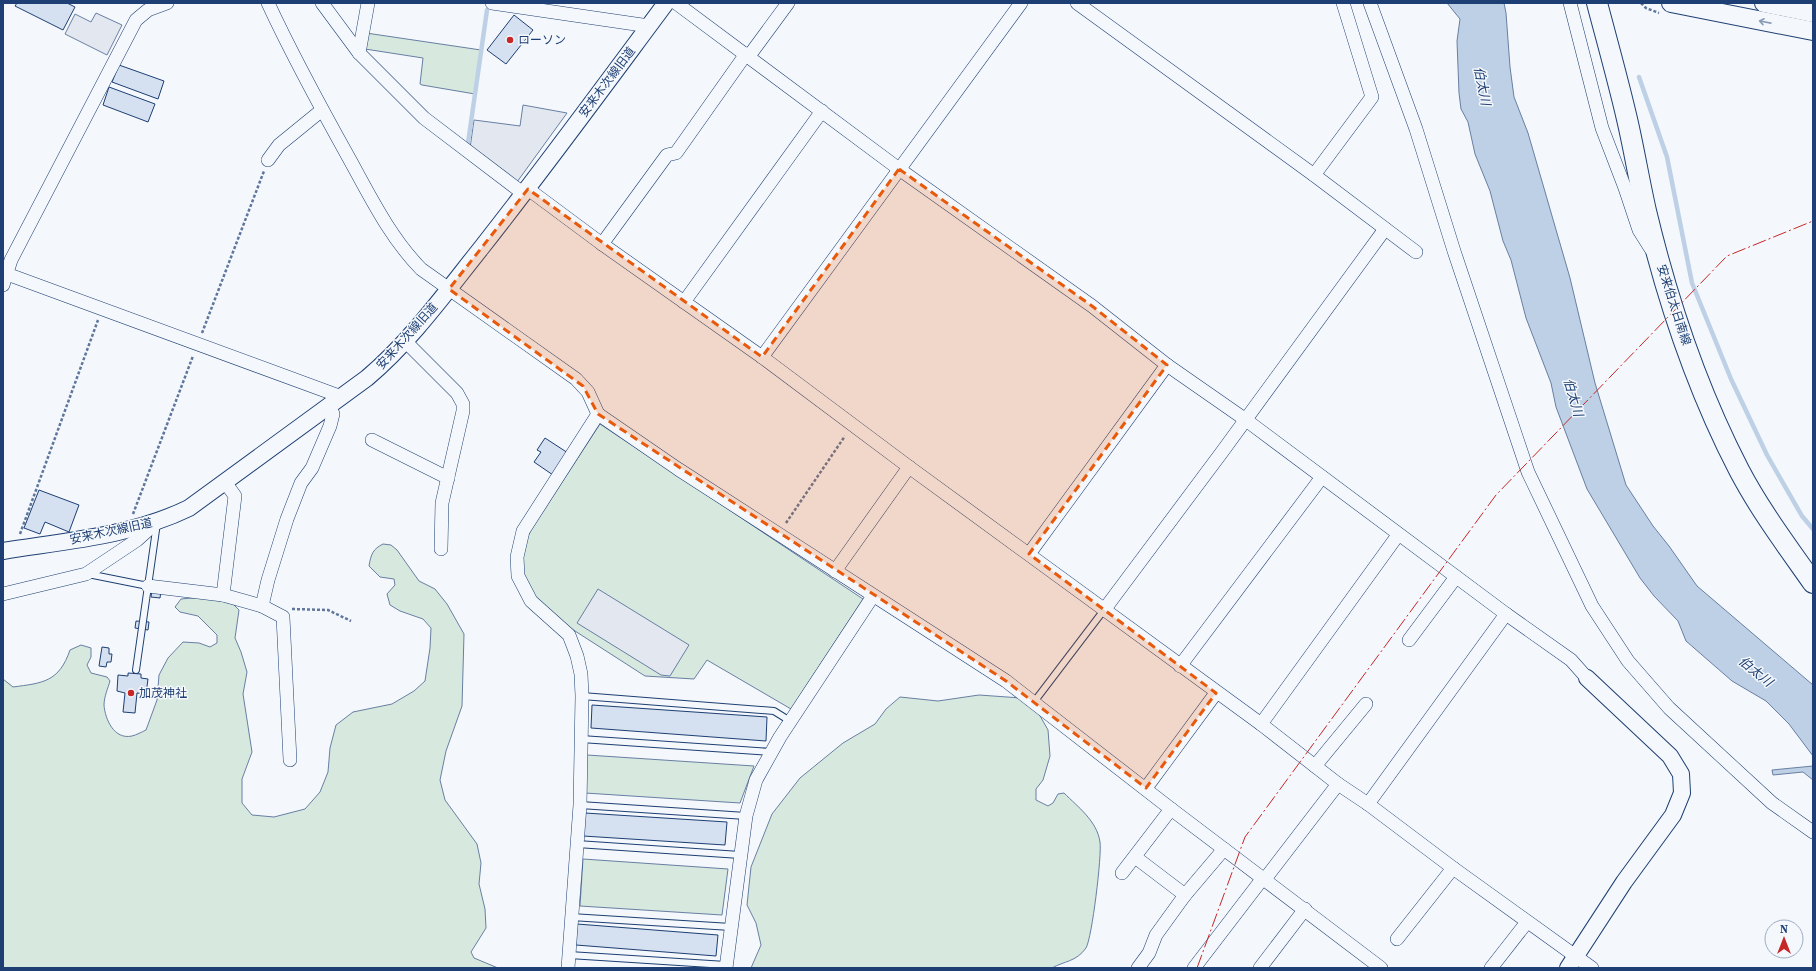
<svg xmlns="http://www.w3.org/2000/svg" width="1816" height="971" font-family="'Source Serif 4','Noto Sans JP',serif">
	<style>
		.green { fill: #d7e8df; stroke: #687fa3 }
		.parking { fill: #e3e8f0; stroke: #687fa3 }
		.water { fill: #bed0e5; stroke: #687fa3 }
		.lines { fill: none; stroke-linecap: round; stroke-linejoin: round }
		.stream { stroke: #bed0e5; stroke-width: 4.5 }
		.building { fill: #d5e0f0; stroke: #1d3f73 }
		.service-casing { stroke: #1d3f73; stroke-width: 8 }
		.minor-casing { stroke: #1d3f73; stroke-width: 14 }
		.tertiary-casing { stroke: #1d3f73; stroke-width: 18 }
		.secondary-casing { stroke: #1d3f73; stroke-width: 20 }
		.primary-casing { stroke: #1d3f73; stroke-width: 22 }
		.path { stroke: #5e769c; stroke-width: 2.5; stroke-dasharray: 3 2; stroke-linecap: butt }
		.service { stroke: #f4f7fb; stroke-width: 6 }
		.minor { stroke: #f4f7fb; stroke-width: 13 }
		.tertiary { stroke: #f4f7fb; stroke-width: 16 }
		.secondary { stroke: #f4f7fb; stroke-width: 18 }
		.primary { stroke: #f4f7fb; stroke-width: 20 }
		.power { stroke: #c62828; stroke-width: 1; stroke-dasharray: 14 3 2 3; stroke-linecap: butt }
		.oneway { stroke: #889bb7 }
		.marked { fill: #e8590c; fill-opacity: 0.2; stroke: #e8590c; stroke-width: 3; stroke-dasharray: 8 5; stroke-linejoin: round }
		.poi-dot { fill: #c62828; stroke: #f4f7fb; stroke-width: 1.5 }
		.labels { text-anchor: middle; stroke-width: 3; stroke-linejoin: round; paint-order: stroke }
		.poi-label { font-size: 12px; fill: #1d3f73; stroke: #f4f7fb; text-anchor: start }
		.street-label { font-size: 12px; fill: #1d3f73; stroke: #f4f7fb }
		.water-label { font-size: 13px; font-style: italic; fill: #1d3f73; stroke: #f4f7fb }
	</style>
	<rect width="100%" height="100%" fill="#f4f7fb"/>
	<g class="green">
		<path d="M366,33l115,17 -6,44 -53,-9 -2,-1 3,-26 -58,-9z"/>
		<path d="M600,424l263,175 -72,110 -84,-49 -13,19 -49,-3 -98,-63c-7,-7 -24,-30 -26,-40 -3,-13 4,-31 10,-43z"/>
		<path d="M383,544l8,1 6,5 22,31 16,8 12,15 17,30 -2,72 -16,45 -6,29 5,20 32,44 4,19 -2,21 6,25 1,19 -15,24 3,6 24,10h-495v-289l10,8c30,-4 46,-5 57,-37l11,-5 10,3v9l-4,8 4,8 16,4 3,4c-2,7 -6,16 -6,24 1,14 10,35 28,31 4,-1 10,-4 14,-6l11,-30 2,-25 9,-17 15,-16 16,1 11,4 7,-4v-8l-19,-19 -18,-4 -5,-5 6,-8 21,-2 28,4 9,9 -4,28 6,14 6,20 -4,22 9,58 -10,27v24l10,12 22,2 31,-8 15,-17 8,-20 2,-24 6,-23 17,-13 39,-8 22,-13 11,-10 5,-33 1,-20 -8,-9 -23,-8 -10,-6 -3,-11 8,-9 -1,-6 -14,-2 -11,-11c2,-12 4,-17 14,-22z"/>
		<path d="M979,695l42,3 14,9 13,23 2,26 -7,24 -7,9v11l12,6 5,-3 5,-9 6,-1c14,14 33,28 36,49 2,13 -8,96 -14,106 -10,14 -22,13 -34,20h-301l10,-23 -5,-22 -9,-18 4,-38 21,-53 28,-36 43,-35 32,-19 11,-15 14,-12 38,4z"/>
		<path d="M587,755l167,11 -14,37 -155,-10z"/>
		<path d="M583,859l145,10 -6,46 -142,-9z"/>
	</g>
	<g class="parking">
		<path d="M96,13l26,12 -15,30 -42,-21 10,-20 16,8z"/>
		<path d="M523,105l44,8 -50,69 -47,-34 4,-28 46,6z"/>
		<path d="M598,589l91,56 -19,31 -9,-1 -84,-52z"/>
	</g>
	<g class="water">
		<path d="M1447,3h57l2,10 4,54 4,30 14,36 42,145 25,105 31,102 27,41 16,20 28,40 116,99v71l-24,-32 -23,-23 -34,-20 -46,-40 -8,-20 -24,-25 -14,-18 -53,-89 -31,-82 -5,-24 -25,-65 -15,-58 -8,-19 -13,-50 -15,-37 -7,-32 -7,-13 -2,-16 -2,-52 3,-22z"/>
		<path d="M1813,766v14l-10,-8 -30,3 -1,-5z"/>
	</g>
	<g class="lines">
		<g class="stream">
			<path d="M1639,77l28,80 25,126 39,96 36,76 35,61 11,13"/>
			<path d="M468,143l19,-133"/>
		</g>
	</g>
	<g class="building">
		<path d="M17,3h50l8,4 -12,23 -48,-24z"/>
		<path d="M514,15l19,15 -27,34 -19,-14z"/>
		<path d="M119,65l45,16 -6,18 -46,-17z"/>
		<path d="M109,87l46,17 -7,18 -45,-17z"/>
		<path d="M545,438l23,15 -15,22 -19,-13 7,-10 -4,-2z"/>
		<path d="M39,490l40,15 -10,27 -24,-10 -5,12 -16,-6z"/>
		<path d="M152,590l9,1 -1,7 -9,-1z"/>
		<path d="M136,621l13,1 -1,8 -13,-2z"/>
		<path d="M102,647l7,1v6h3l-1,8h-4l-1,5 -7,-1z"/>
		<path d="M128,673l13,1v4l7,1 -2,15 -9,-1 -2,20 -12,-1 2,-19 -8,-2 1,-16 10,1z"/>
		<path d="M592,705l175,12 -1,24 -175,-13z"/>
		<path d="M585,813l142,9 -2,23 -142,-9z"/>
		<path d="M577,924l141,11 -2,21 -140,-11z"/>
	</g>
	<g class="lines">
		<g class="service-casing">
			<g id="service">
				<path d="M88,574l60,12"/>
				<path d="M136,670l21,-147"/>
				<path d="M582,696l192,15 16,10"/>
				<path d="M1034,702l70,-92"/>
				<path d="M581,739l190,13"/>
				<path d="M580,805l166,11"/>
				<path d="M577,844l163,11"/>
				<path d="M571,917l160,10"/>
				<path d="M569,955l157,10"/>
			</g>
		</g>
		<g class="minor-casing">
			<g id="minor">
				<path d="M268,3c25,54 53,105 82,157 21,38 40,77 71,109l155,110 12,13 10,22 80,55 328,212 165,128 210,159"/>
				<path d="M322,3l37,50 65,65 100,76"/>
				<path d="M492,3l157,23"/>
				<path d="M676,3l223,166 193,137 75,59 79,55 260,194 -138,190"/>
				<path d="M1077,3l237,172 102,77"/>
				<path d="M1370,3l46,126 38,122 74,221 64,134 36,55 41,47 103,95 41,29"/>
				<path d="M1570,3l32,125 23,60 14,42 12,19"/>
				<path d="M359,53l9,-50"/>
				<path d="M749,56l39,-53"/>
				<path d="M268,160l11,-15 43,-35"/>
				<path d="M1314,175l58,-78 -29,-94"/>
				<path d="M528,189l74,55 160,113 147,110 352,257 77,60 30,20 85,64 139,100"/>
				<path d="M602,244l65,-89 9,-2 70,-99"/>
				<path d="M7,274l335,123"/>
				<path d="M3,285l8,-25 125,-240 12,-10 19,-7"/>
				<path d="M684,302l138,-191"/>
				<path d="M405,341l52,52 6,11v7l-21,92 -1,46"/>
				<path d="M762,357l259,-354"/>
				<path d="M372,440l76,38"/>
				<path d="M1029,554l138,-189"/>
				<path d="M835,571l74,-104"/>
				<path d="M148,586l75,9 39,11 21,11 7,143"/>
				<path d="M3,594l83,-20 51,-34 20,-18"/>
				<path d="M223,595l12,-99 -10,-14"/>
				<path d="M262,606l6,-26 19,-61 14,-36 11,-15 18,-42 3,-12 -4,-8"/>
				<path d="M1104,610l118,-158 163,-223"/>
				<path d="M1506,614l65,46 16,18"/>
				<path d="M1409,640l47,-63"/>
				<path d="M1180,666l142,-189"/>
				<path d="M1261,724l137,-189"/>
				<path d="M1315,766l51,-62"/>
				<path d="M1146,788l70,-95"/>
				<path d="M1135,857l50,38"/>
				<path d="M1122,873l49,-64"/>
				<path d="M1265,879l73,-95"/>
				<path d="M1397,939l56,-71"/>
				<path d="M568,968l12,-163 2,-109 -1,-22 -4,-18 -8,-21 -38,-34 -13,-25 -1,-19 6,-26 75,-117"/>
				<path d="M726,968l20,-152 10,-36 24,-43 93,-141"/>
				<path d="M1138,968l11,-15 7,-18 29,-40 39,-46"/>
				<path d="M1194,968l69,-90"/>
				<path d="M1260,968l45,-59"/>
				<path d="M1491,968l36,-46"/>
			</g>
		</g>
		<g class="tertiary-casing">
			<g id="tertiary">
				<path d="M3,551c62,-10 129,-15 186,-43l178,-130c44,-37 79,-86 115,-131 63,-80 123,-162 184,-244"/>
				<path d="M1568,968l56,-86 49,-67 9,-22 -1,-19 -11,-18 -83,-78"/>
			</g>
		</g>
		<g class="secondary-casing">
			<g id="secondary">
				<path d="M1671,3l142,28"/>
				<path d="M1764,3l49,10"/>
			</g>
		</g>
		<g class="primary-casing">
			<path id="primary" d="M1597,3c10,38 21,77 30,116 7,30 12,61 19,92 21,88 51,178 93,259 21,40 48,76 74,113"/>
		</g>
		<g class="path">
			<path d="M1641,3l5,5 13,5"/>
			<path d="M202,333l62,-162"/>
			<path d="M133,514l60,-158"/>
			<path d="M786,523l59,-87"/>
			<path d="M20,534l78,-214"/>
			<path d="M292,609l36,1 23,11"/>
		</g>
		<use href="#service" class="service"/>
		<use href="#minor" class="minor"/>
		<use href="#tertiary" class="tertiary"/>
		<use href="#secondary" class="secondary"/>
		<use href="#primary" class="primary"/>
		<path class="power" d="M1197,968l48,-131 251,-342 231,-239 86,-35"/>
	</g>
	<defs><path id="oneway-shaft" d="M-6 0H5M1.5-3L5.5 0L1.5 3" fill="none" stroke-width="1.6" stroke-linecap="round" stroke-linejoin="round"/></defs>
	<use class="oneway" href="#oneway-shaft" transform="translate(1765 22) rotate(-169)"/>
	<path class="marked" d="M899,169l193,137 75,59 -138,189 187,139 -70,95 -140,-107 -408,-267 -15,-28 -134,-97 79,-100 234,168z"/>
	<g class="poi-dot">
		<circle cx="510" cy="40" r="4"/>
		<circle cx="131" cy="693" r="4"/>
	</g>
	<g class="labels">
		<g class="poi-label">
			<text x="518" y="44">ローソン</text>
			<text x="139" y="697">加茂神社</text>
		</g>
		<g class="street-label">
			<text transform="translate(607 82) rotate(-53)" y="4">安来木次線旧道</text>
			<text transform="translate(1674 305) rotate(72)" y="4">安来伯太日南線</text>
			<text transform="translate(407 336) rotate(-48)" y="4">安来木次線旧道</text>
			<text transform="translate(111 531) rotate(-12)" y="4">安来木次線旧道</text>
		</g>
		<g class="water-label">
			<text transform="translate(1483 86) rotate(79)" y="5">伯太川</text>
			<text transform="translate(1574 397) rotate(74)" y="5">伯太川</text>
			<text transform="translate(1756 671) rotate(39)" y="5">伯太川</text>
		</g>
	</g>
	<rect width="1816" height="971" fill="none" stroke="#1d3f73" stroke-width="8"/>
	<g transform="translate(1784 939)"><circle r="19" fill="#f4f7fb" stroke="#9eadc5"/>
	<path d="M0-3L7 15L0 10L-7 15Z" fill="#c62828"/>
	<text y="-6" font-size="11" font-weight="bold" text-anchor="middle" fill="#1d3f73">N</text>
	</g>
</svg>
